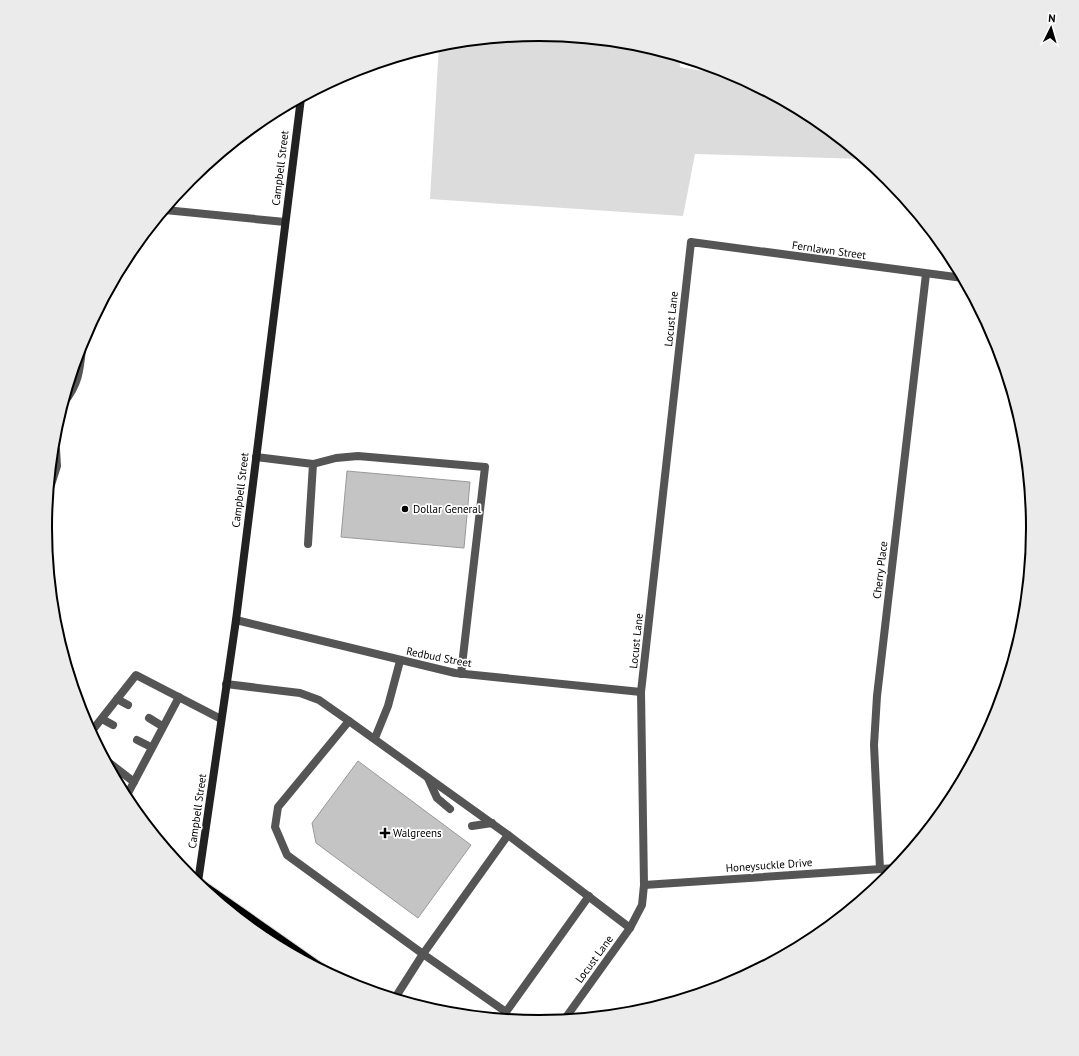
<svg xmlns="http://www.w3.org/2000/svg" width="1079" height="1056" font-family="'PT Sans',sans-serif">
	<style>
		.green { fill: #dcdcdc }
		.building { fill: #c4c4c4; stroke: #999 }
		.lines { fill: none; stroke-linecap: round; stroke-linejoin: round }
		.primary-casing { stroke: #dbdbdb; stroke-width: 12 }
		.lane { stroke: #555; stroke-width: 8 }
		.street { stroke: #555; stroke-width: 8 }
		.secondary { stroke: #222; stroke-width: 8 }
		.primary { stroke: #000; stroke-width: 10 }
		.poi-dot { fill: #000; stroke: #fff; stroke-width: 1.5 }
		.labels { text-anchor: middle; stroke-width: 3.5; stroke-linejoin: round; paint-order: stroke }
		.street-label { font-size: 11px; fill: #000; stroke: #fff }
		.poi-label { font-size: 11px; fill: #000; stroke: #fff; text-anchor: start }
		.rim { fill: none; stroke: #000; stroke-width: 2 }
	</style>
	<rect width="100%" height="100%" fill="#fff"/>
	<path class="green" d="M540,34l96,10 43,12 1,11 59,10 75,40 51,42 -170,-5 -12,62 -253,-17 9,-154z"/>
	<g class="building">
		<path d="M347,471l123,11 -6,66 -123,-11z"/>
		<path d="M358,761l113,84 -53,73 -102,-75 -4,-20z"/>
	</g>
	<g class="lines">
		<g class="primary-casing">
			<path id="primary" d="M190,877l133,93"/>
		</g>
		<g class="lane">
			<path d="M64,402c17,-20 16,-38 19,-62"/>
			<path d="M256,457l57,7 -5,80"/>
			<path d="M313,464l23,-6 22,-2 127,11 -24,207"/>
			<path d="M49,491l8,-25 -1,-17 -3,-2"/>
			<path d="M226,684l74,9 19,7 30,21 -71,86 -3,20 12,28 136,99 -28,44"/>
			<path d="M117,699l11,6"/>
			<path d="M149,718l13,8"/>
			<path d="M102,719l11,6"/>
			<path d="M349,721l159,114 122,93"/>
			<path d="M91,732l45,-57 85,44"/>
			<path d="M375,738l13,-32 12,-45"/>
			<path d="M137,740l14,7"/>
			<path d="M107,761l27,21"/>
			<path d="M428,778l9,20 13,11"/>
			<path d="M126,797l53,-100"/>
			<path d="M472,826l20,-3"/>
			<path d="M508,835l-85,119 83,58 83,-116"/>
		</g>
		<g class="street">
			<path d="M165,210l120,12"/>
			<path d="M236,620l219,53 186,19"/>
			<path d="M880,869l-6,-124 3,-49 49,-422"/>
			<path d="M644,885l252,-17"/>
			<path d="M564,1020l66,-92 12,-23 2,-20 -3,-193 50,-450 272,36"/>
		</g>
		<path class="secondary" d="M198,882l38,-262 65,-522"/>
		<use href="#primary" class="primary"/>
	</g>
	<g class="poi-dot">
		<circle cx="405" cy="509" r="4"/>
		<path d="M383 827h4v4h4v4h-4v4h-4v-4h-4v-4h4z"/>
	</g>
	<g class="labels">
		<g class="street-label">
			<text transform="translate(280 168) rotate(-83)" y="4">Campbell Street</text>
			<text transform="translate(829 250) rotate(8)" y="4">Fernlawn Street</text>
			<text transform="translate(671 319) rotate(-84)" y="4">Locust Lane</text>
			<text transform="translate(240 490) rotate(-83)" y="4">Campbell Street</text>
			<text transform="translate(880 570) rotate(-83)" y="4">Cherry Place</text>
			<text transform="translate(636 641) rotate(-84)" y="4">Locust Lane</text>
			<text transform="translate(439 657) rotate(11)" y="4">Redbud Street</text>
			<text transform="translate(197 811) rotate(-82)" y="4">Campbell Street</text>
			<text transform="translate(769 865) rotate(-4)" y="4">Honeysuckle Drive</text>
			<text transform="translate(594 959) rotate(-54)" y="4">Locust Lane</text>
		</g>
		<g class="poi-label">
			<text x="413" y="513">Dollar General</text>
			<text x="393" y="837">Walgreens</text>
		</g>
	</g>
	<path d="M0 0H1079V1056H0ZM52 528a487 487 0 1 1 974 0a487 487 0 1 1-974 0Z" fill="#ebebeb" fill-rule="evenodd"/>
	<path class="rim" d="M52 528a487 487 0 1 1 974 0a487 487 0 1 1-974 0Z"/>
	<g transform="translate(1051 28) rotate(5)" stroke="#ffffff" stroke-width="3" paint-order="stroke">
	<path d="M0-3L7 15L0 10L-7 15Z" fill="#000000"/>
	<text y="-6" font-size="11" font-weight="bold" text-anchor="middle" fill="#000000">N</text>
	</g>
</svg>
